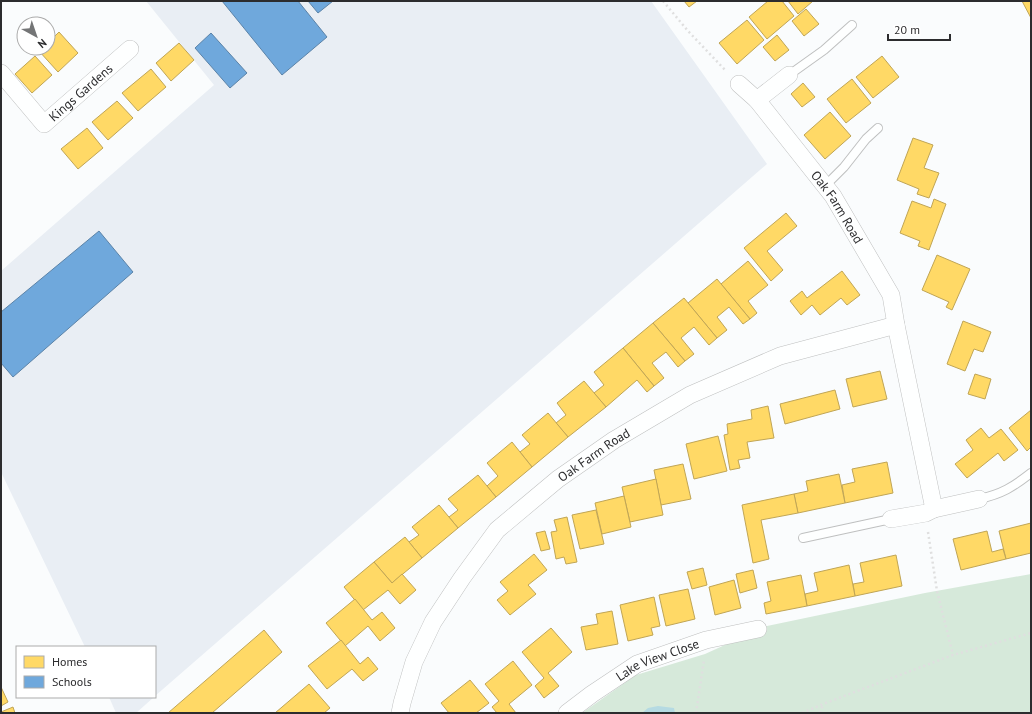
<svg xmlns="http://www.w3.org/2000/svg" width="1032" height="714" font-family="'PT Sans',sans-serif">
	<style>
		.built { fill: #e9eef4 }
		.green { fill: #d6e9da }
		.water { fill: #b5dae2 }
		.homes { fill: #ffd966; stroke: #c0a555 }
		.schools { fill: #6fa8dc; stroke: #5b83a8 }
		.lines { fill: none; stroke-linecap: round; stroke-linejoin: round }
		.service-casing { stroke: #bfc0c0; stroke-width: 10 }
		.minor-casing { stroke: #bfc0c0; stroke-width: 18 }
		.path { stroke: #dfdfdf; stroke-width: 2.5; stroke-dasharray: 2 3; stroke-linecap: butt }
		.service { stroke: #feffff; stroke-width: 8 }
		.minor { stroke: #feffff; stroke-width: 17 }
		.labels { text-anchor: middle; stroke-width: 4; stroke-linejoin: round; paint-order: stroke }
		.street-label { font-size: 13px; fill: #2c2c2e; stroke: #fff }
	</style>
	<rect width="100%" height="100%" fill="#fafcfd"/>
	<g class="built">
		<path d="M146,1h505l116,163 -612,532v-49h-70l-84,-175v-201l213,-186z"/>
		<path d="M109,697h45l-18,16h-20z"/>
	</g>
	<path class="green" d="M1031,574v139h-449l54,-38 69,-21 62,-28 158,-33z"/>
	<path class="water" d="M658,706l16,2 1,5h-33l6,-5z"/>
	<g class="homes">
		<path d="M684,1h13l-8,6z"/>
		<path d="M768,1h14l12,15 -27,23 -18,-22z"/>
		<path d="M788,1h25l-15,13z"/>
		<path d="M1022,1h9v17z"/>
		<path d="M806,9l13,15 -15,12 -12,-15z"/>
		<path d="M747,20l17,20 -27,24 -18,-21z"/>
		<path d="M59,32l19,21 -20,19 -19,-21 3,-3h6v-5z"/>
		<path d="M777,35l12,15 -14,11 -12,-14z"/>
		<path d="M179,43l15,17 -23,21 -15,-18z"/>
		<path d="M35,56l17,19 -20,18 -17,-19z"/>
		<path d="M882,56l17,21 -26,21 -17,-21z"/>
		<path d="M151,69l15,18 -28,24 -16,-18z"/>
		<path d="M852,79l19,24 -25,20 -19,-24z"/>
		<path d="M803,83l12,14 -13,10 -11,-13z"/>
		<path d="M117,101l16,17 -25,22 -16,-18z"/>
		<path d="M830,112l21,24 -26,23 -21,-24z"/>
		<path d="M87,128l16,20 -25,21 -17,-20z"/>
		<path d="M913,138l20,7 -9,23 15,5 -10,25 -12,-4 2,-5 -22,-9z"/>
		<path d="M934,199l12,5 -17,46 -11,-4 2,-5 -20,-8 12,-32 19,7z"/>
		<path d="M786,213l11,13 -30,25 16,19 -12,11 -27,-33z"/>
		<path d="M937,255l33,14 -18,41 -6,-3 3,-5 -27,-12z"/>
		<path d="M748,261l20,24 -20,16 9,12 -7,6 -29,-35z"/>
		<path d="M842,271l18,24 -13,10 -6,-7 -21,17 -8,-10 -11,10 -11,-14 12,-10 5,7z"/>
		<path d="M717,279l33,40 -7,5 -14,-17 -12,10 10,13 -10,8 -29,-35z"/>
		<path d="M684,298l33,40 -8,7 -15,-18 -13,11 13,16 -9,7 -32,-38z"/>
		<path d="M963,321l28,11 -8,20 -9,-3 -9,22 -18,-7z"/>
		<path d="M653,323l32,38 -7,6 -12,-15 -14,11 12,15 -10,8 -31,-38z"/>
		<path d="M623,348l31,38 -7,6 -10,-12 -31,27 -12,-14 10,-8 -10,-13z"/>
		<path d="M880,371l7,28 -34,8 -7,-28z"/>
		<path d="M975,374l16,5 -6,20 -17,-5z"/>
		<path d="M584,381l22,26 -38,30 -12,-14 10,-8 -9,-12z"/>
		<path d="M835,390l5,19 -55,15 -5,-20z"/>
		<path d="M768,406l6,32 -27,4 3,16 -12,2 2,8 -10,2 -6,-35 4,-1 -1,-10 25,-5 -1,-9z"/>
		<path d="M1031,410v37l-4,4 -18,-23z"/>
		<path d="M548,413l20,24 -36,30 -12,-15 10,-8 -8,-9z"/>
		<path d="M981,428l8,10 12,-9 17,21 -14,11 -6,-8 -31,25 -12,-14 18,-14 -7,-10z"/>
		<path d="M718,436l9,35 -33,8 -8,-35z"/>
		<path d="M512,442l20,25 -36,30 -9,-11 11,-10 -11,-13z"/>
		<path d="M887,462l6,31 -48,10 -3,-18 13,-3 -3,-13z"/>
		<path d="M683,464l8,35 -30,6 -7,-35z"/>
		<path d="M839,474l6,29 -47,10 -4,-19 14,-3 -2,-10z"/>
		<path d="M478,475l18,22 -38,31 -9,-11 9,-7 -10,-11z"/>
		<path d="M656,479l7,36 -33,7 -8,-35z"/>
		<path d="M794,494l4,19 -37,7 8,39 -16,4 -11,-58z"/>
		<path d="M624,496l7,31 -29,7 -7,-31z"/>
		<path d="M439,505l19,23 -36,30 -13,-16 10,-7 -7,-8z"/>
		<path d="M596,510l8,34 -24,5 -8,-34z"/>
		<path d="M567,517l10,45 -11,2 -2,-7 -8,2 -5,-27 6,-1 -3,-11z"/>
		<path d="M1031,523v30l-25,6 -7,-28z"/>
		<path d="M545,531l5,18 -9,2 -5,-18z"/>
		<path d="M987,531l5,21 11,-3 3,10 -45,11 -8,-31z"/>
		<path d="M405,537l17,21 -30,25 -18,-21z"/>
		<path d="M534,554l13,16 -19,15 8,9 -26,21 -13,-15 11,-9 -8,-9z"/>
		<path d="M896,555l6,31 -47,10 -2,-12 11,-2 -4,-19z"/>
		<path d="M374,562l18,21 10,-9 14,16 -16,14 -12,-14 -25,20 -19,-23z"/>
		<path d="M849,565l6,31 -48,10 -2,-12 13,-3 -4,-18z"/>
		<path d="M703,568l4,17 -15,4 -5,-17z"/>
		<path d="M753,570l4,18 -17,5 -4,-19z"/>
		<path d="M801,575l6,31 -41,8 -2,-11 7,-2 -4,-19z"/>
		<path d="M734,580l7,28 -26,7 -6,-28z"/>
		<path d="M688,589l7,30 -29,7 -7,-31z"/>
		<path d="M654,597l6,29 -9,2 2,7 -25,6 -8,-36z"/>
		<path d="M355,599l17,21 10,-8 13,16 -15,13 -12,-15 -23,20 -19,-23z"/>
		<path d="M612,611l6,33 -32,6 -5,-23 17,-3 -2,-10z"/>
		<path d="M551,628l21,24 -24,21 11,13 -15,12 -9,-12 9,-8 -22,-26z"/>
		<path d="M264,630l18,22 -70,61h-44z"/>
		<path d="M341,640l19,24 8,-7 10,12 -15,12 -11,-12 -25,20 -19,-23z"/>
		<path d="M513,661l19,24 -23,19 7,9h-19l-5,-6 7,-6 -14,-17z"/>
		<path d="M470,680l19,23 -13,10h-27l-8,-10z"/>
		<path d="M309,684l21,24 -6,5h-49z"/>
		<path d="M1,687l7,15 -7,4z"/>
		<path d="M13,707l2,6h-14v-1z"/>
	</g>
	<g class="schools">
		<path d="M222,1h76l29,36 -45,38z"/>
		<path d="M308,1h25l-15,12z"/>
		<path d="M211,33l36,40 -17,15 -35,-40z"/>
		<path d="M99,231l34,41 -120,105 -12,-14v-51z"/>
	</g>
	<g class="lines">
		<g class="service-casing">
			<g id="service">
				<path d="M789,75l35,-25 28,-25"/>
				<path d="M825,186l19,-19 22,-28 12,-11"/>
				<path d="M979,499c23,-5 34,-12 52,-26"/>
				<path d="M803,538l88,-19"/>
			</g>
		</g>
		<g class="minor-casing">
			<g id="minor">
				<path id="s1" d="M1,73l43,51 86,-75"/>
				<path id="s2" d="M739,84l18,16 76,96 58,99 5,30 38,184 -8,4 -35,6"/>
				<path d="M757,100l32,-25"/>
				<path d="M934,509l45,-10"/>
				<path id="s3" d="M400,713l2,-10 12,-41 19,-40 29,-44 35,-48 61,-51 56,-39 76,-45 90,-39 116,-31"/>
				<path id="s4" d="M567,713l25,-19 45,-30 69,-24 52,-11"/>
			</g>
		</g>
		<g class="path">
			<path d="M663,1l25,30 38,40"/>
			<path d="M928,532l9,59 16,64"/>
			<path d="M696,713l8,-53"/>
			<path d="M802,713l21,-9 130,-49 78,-22"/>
			<path d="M820,713l3,-9"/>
		</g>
		<use href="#service" class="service"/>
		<use href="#minor" class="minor"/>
	</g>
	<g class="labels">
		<g class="street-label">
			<text dy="5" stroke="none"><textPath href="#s1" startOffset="115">Kings Gardens</textPath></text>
			<text dy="5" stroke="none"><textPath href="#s2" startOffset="158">Oak Farm Road</textPath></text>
			<text dy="5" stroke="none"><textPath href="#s3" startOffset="332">Oak Farm Road</textPath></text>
			<text dy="5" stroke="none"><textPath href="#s4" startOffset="106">Lake View Close</textPath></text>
		</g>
	</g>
	<rect width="1032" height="714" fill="none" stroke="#2c2c2e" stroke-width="4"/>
	<rect x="16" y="646" width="140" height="52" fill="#ffffff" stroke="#ababab"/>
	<rect x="24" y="656" width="20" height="12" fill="#ffd966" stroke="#ababab"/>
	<text x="52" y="666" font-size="12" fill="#2c2c2e">Homes</text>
	<rect x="24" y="676" width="20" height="12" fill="#6fa8dc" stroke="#ababab"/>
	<text x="52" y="686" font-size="12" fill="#2c2c2e">Schools</text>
	<g transform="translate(36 36) rotate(140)"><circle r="19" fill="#ffffff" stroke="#ababab"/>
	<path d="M0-3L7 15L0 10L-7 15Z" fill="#747576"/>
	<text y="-6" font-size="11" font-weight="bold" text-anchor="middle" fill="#2c2c2e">N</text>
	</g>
	<path d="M888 34v6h62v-6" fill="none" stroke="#2c2c2e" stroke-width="2"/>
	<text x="894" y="34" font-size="12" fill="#2c2c2e" stroke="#ffffff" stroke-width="3" paint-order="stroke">20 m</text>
</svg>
